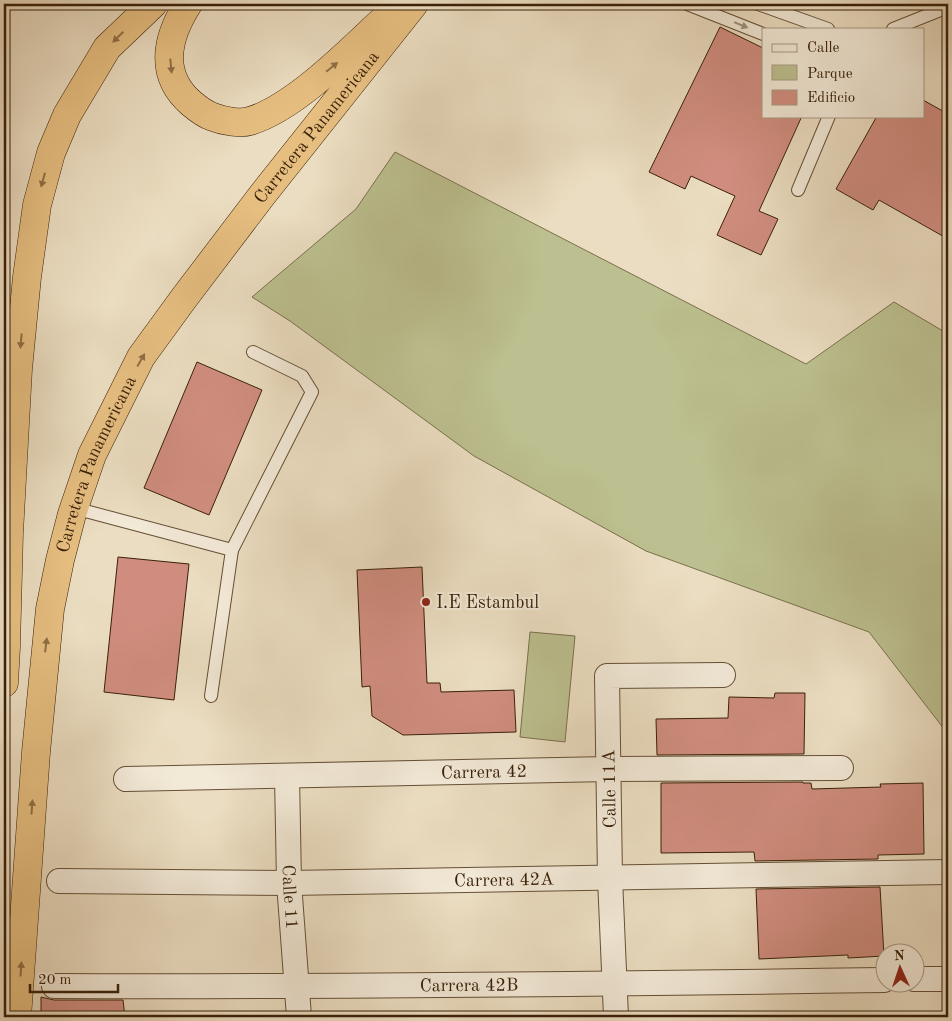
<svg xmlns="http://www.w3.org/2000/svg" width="952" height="1021" font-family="'Old Standard TT',serif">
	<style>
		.green { fill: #bcbf8f; stroke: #7a704c }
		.building { fill: #d08d7f; stroke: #392008 }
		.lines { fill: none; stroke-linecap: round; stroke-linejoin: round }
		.lane-casing { stroke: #664f36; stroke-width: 14 }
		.street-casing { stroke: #664f36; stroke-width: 26 }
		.highway-casing { stroke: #392008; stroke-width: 29 }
		.lane { stroke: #f2e9d7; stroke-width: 12 }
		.street { stroke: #f2e9d7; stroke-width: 24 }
		.highway { stroke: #e6be80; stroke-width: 28 }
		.oneway { fill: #9f8f7a }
		.oneway2 { fill: #906f44 }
		.poi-dot { fill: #8f2418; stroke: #f2e9d7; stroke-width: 2 }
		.labels { text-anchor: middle; stroke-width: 4; stroke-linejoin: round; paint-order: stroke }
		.street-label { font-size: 18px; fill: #392008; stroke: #f2e9d7 }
		.poi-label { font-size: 18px; fill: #392008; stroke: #f2e9d7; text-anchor: start }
	</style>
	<rect width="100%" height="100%" fill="#ebddc1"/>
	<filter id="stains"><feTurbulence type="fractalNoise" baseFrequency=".004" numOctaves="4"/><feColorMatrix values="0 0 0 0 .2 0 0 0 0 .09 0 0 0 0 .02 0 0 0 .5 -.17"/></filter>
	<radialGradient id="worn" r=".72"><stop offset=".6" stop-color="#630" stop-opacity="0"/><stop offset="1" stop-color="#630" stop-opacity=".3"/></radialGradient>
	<g class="green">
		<path d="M395,152l411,212 88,-62 54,32v400l-79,-102 -223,-81 -172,-95 -184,-135 -38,-24 104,-88z"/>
		<path d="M530,632l45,4 -10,106 -45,-5z"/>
	</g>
	<g class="building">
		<path d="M720,27l43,21v68h39l-43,95 19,8 -17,36 -44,-20 18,-39 -44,-20 -6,13 -36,-17z"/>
		<path d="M923,100l25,14v125l-69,-39 -6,10 -37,-21 41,-73h46z"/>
		<path d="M197,362l65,28 -53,125 -65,-27z"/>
		<path d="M118,557l71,7 -15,136 -70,-8z"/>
		<path d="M422,567l5,116h13l1,9 73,-2 2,42 -113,3 -31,-19 -2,-30 -8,1 -5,-117z"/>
		<path d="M775,693h30l-1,61 -147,1 -1,-36 72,-1 1,-21 45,1z"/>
		<path d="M803,782v1h8l1,6 69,-2 -1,-3 43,-1 1,71 -46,1v4l-123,2 -1,-9 -93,1v-70z"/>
		<path d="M880,887l4,69 -36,2v-3l-89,4 -3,-70z"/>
		<path d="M41,997l13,3h69l2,17h-84z"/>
	</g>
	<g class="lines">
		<g class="lane-casing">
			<g id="lane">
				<path d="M687,4l76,30"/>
				<path d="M758,4l70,25"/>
				<path d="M893,29l55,-22"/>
				<path d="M798,190l31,-74"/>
				<path d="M74,508l158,42 -21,146"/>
				<path d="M232,550l80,-158 -10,-16 -49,-24"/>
			</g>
		</g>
		<g class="street-casing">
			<g id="street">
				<path id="s1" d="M287,776l2,107 10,134"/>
				<path id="s2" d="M126,779l483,-10 232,-1"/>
				<path id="s3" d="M59,881l230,2 659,-11"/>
				<path d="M914,979h34"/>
				<path id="s4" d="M54,986c277,1 554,-2 830,-6"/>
				<path d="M616,1017l-6,-139 -3,-202 116,-1"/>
			</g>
		</g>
		<g class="highway-casing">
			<g id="highway">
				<path d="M188,4c-21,33 -30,70 3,99 7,6 13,11 22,14 10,4 27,7 37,4 44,-13 100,-70 133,-101"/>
				<path d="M4,683l2,-36 3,-114 9,-164 9,-92 10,-72 14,-52 16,-38 40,-67 46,-44"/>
				<path id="s5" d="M17,1017l19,-265 14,-143 10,-49 12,-46 20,-59 49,-98 43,-59 79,-104 151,-190"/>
			</g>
		</g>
		<use href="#lane" class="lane"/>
		<use href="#street" class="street"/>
		<use href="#highway" class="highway"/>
	</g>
	<defs><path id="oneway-solid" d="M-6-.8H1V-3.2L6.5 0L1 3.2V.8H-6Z" transform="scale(1.25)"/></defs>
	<use class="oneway" href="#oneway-solid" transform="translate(741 25) rotate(22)"/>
	<g class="oneway2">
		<use href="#oneway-solid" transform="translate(118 37) rotate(135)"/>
		<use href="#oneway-solid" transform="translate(171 66) rotate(84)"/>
		<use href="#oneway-solid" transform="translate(332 67) rotate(-39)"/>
		<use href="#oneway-solid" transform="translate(43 180) rotate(105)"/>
		<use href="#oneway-solid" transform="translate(21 341) rotate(95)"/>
		<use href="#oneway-solid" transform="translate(141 360) rotate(-60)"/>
		<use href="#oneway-solid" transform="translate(46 645) rotate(-83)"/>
		<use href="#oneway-solid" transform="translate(32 807) rotate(-86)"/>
		<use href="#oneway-solid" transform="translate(21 969) rotate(-86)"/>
	</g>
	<circle class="poi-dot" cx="426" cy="602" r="5"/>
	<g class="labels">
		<g class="street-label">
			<text dy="6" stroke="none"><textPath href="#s5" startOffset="968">Carretera Panamericana</textPath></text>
			<text dy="6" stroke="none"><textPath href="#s5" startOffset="562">Carretera Panamericana</textPath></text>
			<text dy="6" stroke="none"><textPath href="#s2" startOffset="358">Carrera 42</textPath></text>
			<text transform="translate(609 789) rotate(-91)" y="6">Calle 11A</text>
			<text dy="6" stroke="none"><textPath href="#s3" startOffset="445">Carrera 42A</textPath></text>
			<text dy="6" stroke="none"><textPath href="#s1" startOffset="121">Calle 11</textPath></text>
			<text dy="6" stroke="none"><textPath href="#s4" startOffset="415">Carrera 42B</textPath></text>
		</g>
		<g class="poi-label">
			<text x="436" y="608">I.E Estambul</text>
		</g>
	</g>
	<rect width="952" height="1021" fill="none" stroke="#ebddc1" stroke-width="20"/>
	<rect x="5" y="5" width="942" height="1011" fill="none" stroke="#392008" stroke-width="2.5"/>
	<rect x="10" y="10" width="932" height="1001" fill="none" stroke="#392008"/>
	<rect x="762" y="28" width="162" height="90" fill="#f2e9d7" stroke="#a89984"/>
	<rect x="772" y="44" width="25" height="8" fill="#f2e9d7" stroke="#a89984"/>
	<text x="807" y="52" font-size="15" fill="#392008">Calle</text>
	<rect x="772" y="65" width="25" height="15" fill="#bcbf8f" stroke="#a89984"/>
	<text x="807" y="78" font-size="15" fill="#392008">Parque</text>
	<rect x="772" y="90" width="25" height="15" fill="#d08d7f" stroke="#a89984"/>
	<text x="807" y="102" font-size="15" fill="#392008">Edificio</text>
	<g transform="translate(900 968) rotate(357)"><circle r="24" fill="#f2e9d7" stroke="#a89984"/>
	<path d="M0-4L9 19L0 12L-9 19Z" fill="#8f2418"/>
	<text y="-8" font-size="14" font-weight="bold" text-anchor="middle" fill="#392008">N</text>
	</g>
	<path d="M30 984v8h88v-8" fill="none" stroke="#392008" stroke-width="2.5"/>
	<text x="38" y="984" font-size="15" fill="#392008" stroke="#f2e9d7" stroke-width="4" paint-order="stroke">20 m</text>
	<rect width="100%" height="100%" filter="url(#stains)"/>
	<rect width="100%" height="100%" fill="url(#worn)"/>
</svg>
